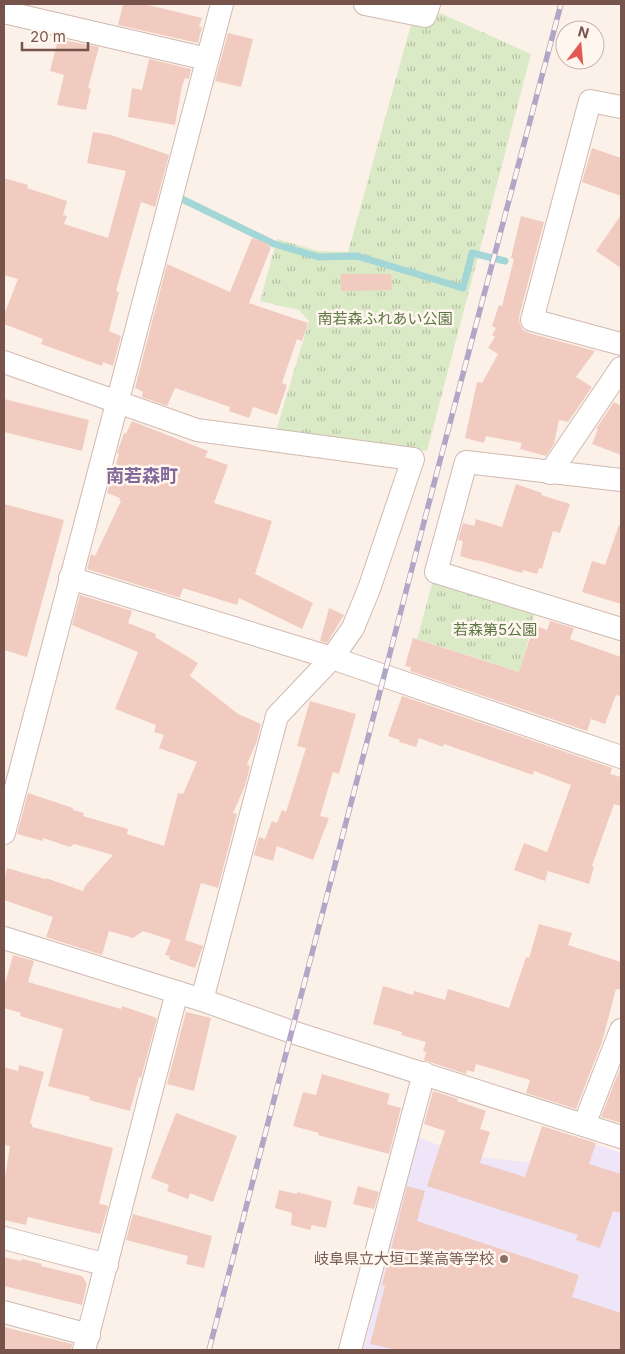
<svg xmlns="http://www.w3.org/2000/svg" width="625" height="1354" font-family="Inter,'Noto Sans JP',sans-serif">
	<style>
		.education { fill: #eee5f9 }
		.grass { fill: url(#grass-tufts) }
		.lines { fill: none; stroke-linecap: round; stroke-linejoin: round }
		.stream { stroke: #a3d7d7; stroke-width: 7 }
		.building { fill: #f1cbc0 }
		.minor-casing { stroke: #d0b9b0; stroke-width: 24 }
		.minor { stroke: #fff; stroke-width: 22 }
		.rail-casing { stroke: #b2a6c7; stroke-width: 5.5 }
		.rail { stroke: #fff6ef; stroke-width: 4; stroke-dasharray: 11; stroke-linecap: butt }
		.education-dot { fill: #8d6e63; stroke: #fff6ef; stroke-width: 2 }
		.labels { text-anchor: middle; stroke-width: 5; stroke-linejoin: round; paint-order: stroke }
		.park-label { font-size: 15px; fill: #5a7641; stroke: #fff6ef }
		.education-label { font-size: 15px; fill: #785e54; stroke: #fff6ef; text-anchor: end }
		.quarter-label { font-size: 18px; font-weight: bold; fill: #806899; stroke: #fff6ef }
	</style>
	<defs>
		<pattern id="grass-tufts" width="24" height="20" patternUnits="userSpaceOnUse" patternTransform="scale(1.25)"><rect width="24" height="20" fill="#dbeac6"/><path d="M3 7l-1-3M5 7V3M7 7l1-3M15 17l-1-3M17 17v-4M19 17l1-3" fill="none" stroke="#b6c0a3"/></pattern>
	</defs>
	<rect width="100%" height="100%" fill="#fcf1e8"/>
	<path class="education" d="M417,1137l52,19 112,12 7,-26 33,11v197h-258z"/>
	<g class="grass">
		<path d="M440,13l91,41 -104,397 -151,-20 33,-110 -10,-11 -39,-9 17,-62 41,12 30,1 64,-231 17,5z"/>
		<path d="M434,577l102,31 -16,64 -103,-33z"/>
	</g>
	<g class="lines">
		<path class="stream" d="M182,199l92,45 45,13 38,-1 106,32 9,-35 33,8"/>
	</g>
	<g class="building">
		<path d="M123,4h21l58,14 -3,9h3l-4,16 -80,-18z"/>
		<path d="M228,33l25,6 -12,48 -26,-6z"/>
		<path d="M58,39l41,8 -11,41 3,1 -5,21 -29,-5 7,-30 -14,-4z"/>
		<path d="M149,59l42,10 -2,10 -4,-1 -3,8 -7,39 -47,-8 4,-29 10,2z"/>
		<path d="M93,132l18,3 58,20 -14,52 -14,-5 -25,89 3,1 -10,39 12,5 -8,30 -10,-4 -1,4 -61,-22 2,-5 -39,-15v-9l14,-36 -14,-4v-97l24,7 -1,3 40,13 -4,14 4,1 -3,8 44,14 18,-67 -39,-8z"/>
		<path d="M592,148l29,10v38l-39,-14z"/>
		<path d="M621,215v53l-25,-17z"/>
		<path d="M521,216l23,6 -25,95 1,7 3,6 6,3 66,18 -19,26 16,10 -24,35 -9,-2 -5,24 -8,12 -26,-7 2,-6 -36,-7 -2,7 -19,-5 12,-56 5,1 16,-29 -10,-6 7,-11 -3,-2 4,-7 -4,-2 7,-21 3,1 12,-47 -3,-1z"/>
		<path d="M252,238l17,6 -1,2 3,1 -22,56 59,20 -6,18 -5,-2 -15,44 5,2 -10,30 -24,-8 -4,11 -20,-7 1,-4 -55,-19 -8,18 -25,-9 1,-5 -8,-4 32,-124 63,28z"/>
		<path d="M341,274h50l1,16 -51,1z"/>
		<path d="M4,399l85,21 -7,31 -78,-19z"/>
		<path d="M614,402l7,4v49l-29,-11 6,-15h-2z"/>
		<path d="M132,421l76,30 -3,6 23,8 -14,38 58,18 -17,53 58,29 -11,26 -63,-31 -2,7 -54,-17 -3,9h-3l-90,-28 4,-15 4,2 26,-55 -2,-1 1,-2 -13,-5 12,-39 -2,-1 4,-11 3,-9 2,1z"/>
		<path d="M516,484l26,9 -1,2 29,9 -10,29 -7,-2 -11,38 -3,-1 -2,6 -14,-4 -1,3 -45,-13v1l-17,-5 3,-15 -5,-1 5,-17 11,3 2,-7 26,8z"/>
		<path d="M4,504l60,16 -37,137 -23,-7z"/>
		<path d="M619,525h2v79l-39,-12 10,-31 13,4z"/>
		<path d="M80,595l52,16 -4,12 28,11 -1,3 43,26 -8,13 48,38 23,10 -4,17 -10,23 3,2 -5,20 -12,27 4,1 -19,74 -17,-5 -16,57 18,6 -8,22 -26,-9 1,-3 -5,-1 6,-15 -28,-9 -10,7 -24,-7 -7,24 -56,-18 7,-20 -49,-17v-19l3,-13 38,11 1,-1 37,13 2,-5 28,-31 -39,-11 -4,3 -27,-9v3l-26,-7 11,-41 45,15v2l11,3 -1,3 45,13 -1,5 37,12 14,-53 5,1 14,-32 -38,-14 5,-13 -10,-3 2,-7 -41,-16 23,-57 -66,-27z"/>
		<path d="M329,608l15,7 -17,28 -7,-2z"/>
		<path d="M550,621l24,7 -4,11 51,18v40l-5,-2 -11,29 -14,-5 -4,12 -177,-60 1,-4 -6,-1 8,-28 106,34 15,-47 13,5z"/>
		<path d="M402,696l210,72 -2,6 11,3v29l-7,-2 -22,62 2,1 -5,17 -41,-13 -3,10 -31,-11 10,-27 23,9 24,-67 -37,-14 -1,4 -89,-31 -1,3 -24,-9 -3,9 -17,-5 1,-2 -12,-4z"/>
		<path d="M310,701l46,13 -17,60 -6,-2 -13,44 9,2 -16,42 -36,-14 -4,15 -19,-6 5,-18 6,2 7,-18 5,2 5,-13 4,2 20,-64 -9,-2z"/>
		<path d="M539,924l33,9 -4,12 53,17v28l-5,-1 -14,53 -26,67 -50,-16 4,-13 -54,-16 -2,8 -7,-2 -1,4 -42,-14 2,-8 -3,-1 3,-9 -25,-7 1,-3 -29,-8 10,-38 30,9 1,-4 31,9 3,-11 61,19 17,-51 3,1z"/>
		<path d="M13,955l21,6 -6,21 93,27 1,-3 35,12 -16,60 -2,-1 -9,34 -41,-11 1,-3 -42,-11 15,-57 -43,-13 1,-3 -17,-5v-21z"/>
		<path d="M186,1012l25,6 -17,73 -27,-7z"/>
		<path d="M19,1065l25,7 -14,51 2,1v3l81,21 -14,56 7,1 2,2 -8,27 -72,-17 -2,8 -22,-5v-37l6,-37 -6,-1v-78l14,4z"/>
		<path d="M621,1066v57l-20,-6z"/>
		<path d="M322,1074l68,20 -3,10 14,4 -12,46 -71,-19 1,-2 -26,-7 10,-34 13,3z"/>
		<path d="M433,1091l25,8 -1,2 29,10 -6,18 10,3 -10,31 45,14 17,-51 54,17 -7,21 32,10v39l-8,-2 -13,37 -24,-8 2,-5 -151,-49 18,-55 -21,-7z"/>
		<path d="M176,1113l61,23 -24,66 -23,-9 -2,6 -21,-8 2,-6 -18,-7z"/>
		<path d="M358,1186l21,6 -5,17 -21,-5z"/>
		<path d="M407,1186l18,5 -8,30 162,54 -7,22 49,16v37h-224l-27,-6 15,-58 -3,-1z"/>
		<path d="M279,1190l18,4v-2l35,9 -6,27 -14,-3 -2,5 -19,-5 1,-12 -17,-5z"/>
		<path d="M133,1214l79,22 -8,32 -18,-4 2,-8 -62,-16z"/>
		<path d="M4,1257l17,4 1,-2 20,5 -1,2 41,10 5,8 -5,21 -78,-19z"/>
		<path d="M4,1327l68,17 -1,6h-67z"/>
	</g>
	<g class="lines">
		<g class="minor-casing">
			<g id="minor">
				<path d="M365,4l60,12 4,-12"/>
				<path d="M4,12l203,47"/>
				<path d="M621,107l-31,-6 -58,219 89,24"/>
				<path d="M4,362l193,68 216,29 -44,130 -16,39 -21,30 -55,58 -75,284"/>
				<path d="M550,473l71,-105"/>
				<path d="M621,480l-155,-18 -30,110 185,57"/>
				<path d="M70,578l262,80 289,99"/>
				<path d="M4,833l218,-829"/>
				<path d="M4,938l198,62 90,32 329,105"/>
				<path d="M584,1125l37,-95"/>
				<path d="M4,1238l103,27"/>
				<path d="M4,1312l85,23"/>
				<path d="M84,1350l93,-358"/>
				<path d="M350,1350l74,-277"/>
			</g>
		</g>
		<use href="#minor" class="minor"/>
		<g class="rail-casing">
			<path id="rail" d="M209,1350l228,-878 124,-468"/>
		</g>
		<use href="#rail" class="rail"/>
	</g>
	<circle class="education-dot" cx="504" cy="1259" r="5"/>
	<g class="labels">
		<g class="park-label">
			<text x="385" y="324">南若森ふれあい公園</text>
			<text x="495" y="635">若森第5公園</text>
		</g>
		<g class="education-label">
			<text x="494" y="1264">岐阜県立大垣工業高等学校</text>
		</g>
		<g class="quarter-label">
			<text x="142" y="482">南若森町</text>
		</g>
	</g>
	<rect width="625" height="1354" fill="none" stroke="#76544c" stroke-width="10"/>
	<g transform="translate(580 45) rotate(16)"><circle r="24" fill="#fff6ef" stroke="#c8b5ae"/>
	<path d="M0-4L9 19L0 12L-9 19Z" fill="#e35850"/>
	<text y="-8" font-size="14" font-weight="bold" text-anchor="middle" fill="#76544c">N</text>
	</g>
	<path d="M22 42v8h66v-8" fill="none" stroke="#76544c" stroke-width="2.5"/>
	<text x="30" y="42" font-size="15" fill="#76544c" stroke="#fff6ef" stroke-width="4" paint-order="stroke">20 m</text>
</svg>
